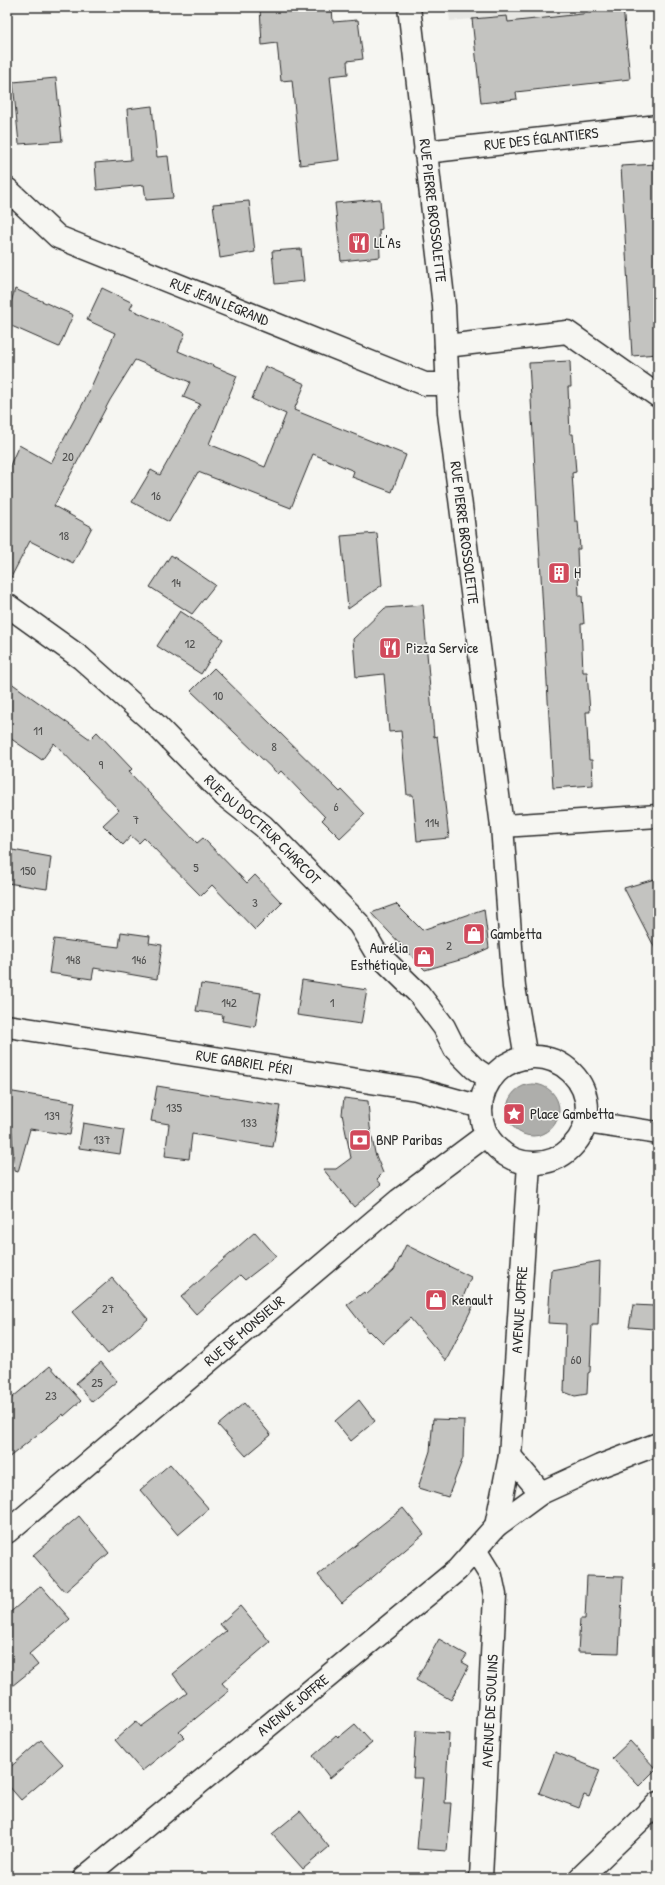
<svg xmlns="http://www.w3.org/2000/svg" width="665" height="1885" font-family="'Patrick Hand',sans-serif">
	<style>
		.built { fill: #e7e7e3 }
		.water { fill: #aeaeab; stroke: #7a7a78 }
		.building { fill: #c3c3c0; stroke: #2b2b2b }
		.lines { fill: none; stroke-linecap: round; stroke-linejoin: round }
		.street-casing { stroke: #2b2b2b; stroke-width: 25 }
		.secondary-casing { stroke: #2b2b2b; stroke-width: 25 }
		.street { stroke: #f6f6f2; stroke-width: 22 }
		.secondary { stroke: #f6f6f2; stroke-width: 22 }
		.labels { text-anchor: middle; stroke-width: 3; stroke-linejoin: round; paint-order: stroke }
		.number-label { font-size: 13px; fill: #515150 }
		.street-label { font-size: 15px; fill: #2b2b2b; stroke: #f6f6f2 }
		.poi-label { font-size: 15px; fill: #2b2b2b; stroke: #f6f6f2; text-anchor: start }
	</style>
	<rect width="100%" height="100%" fill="#f6f6f2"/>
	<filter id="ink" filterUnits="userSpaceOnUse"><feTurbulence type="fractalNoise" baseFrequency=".025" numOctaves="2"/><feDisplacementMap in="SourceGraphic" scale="8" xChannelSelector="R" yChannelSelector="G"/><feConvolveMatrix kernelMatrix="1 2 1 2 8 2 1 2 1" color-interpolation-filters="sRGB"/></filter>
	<g filter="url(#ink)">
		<path class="built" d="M448,7h142l1,6 -83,9 -1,-6 -57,5z"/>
		<circle class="water" cx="533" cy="1110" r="26"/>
		<g class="building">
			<path d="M260,7h72l1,15 25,-2 5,39 -16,2 1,13 -18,2 9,84 -39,5 -8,-85 -11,1 -4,-38 -15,2z"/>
			<path d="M590,7h33l7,72 -114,13 1,7 -36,4 -9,-84 35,-3 1,6 83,-9z"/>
			<path d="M56,78l6,63 -43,3 -6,-62z"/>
			<path d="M152,106l5,51 11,-1 5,42 -27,2 -2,-15 -47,5 -2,-27 36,-3 -4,-51z"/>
			<path d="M658,164v59h-2l2,38v93l-26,2 -11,-190z"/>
			<path d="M380,199l2,30 -3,1 1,27 -39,4 -6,-58z"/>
			<path d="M249,201l6,51 -35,6 -7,-54z"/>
			<path d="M301,249l3,32 -29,3 -3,-33z"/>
			<path d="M102,288l31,15 -3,6 55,24 -7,18 59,25 -28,68 56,23 21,-53 -34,-15 13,-33 40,18 -11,26 112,45 -14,37 -40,-15 2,-6 -41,-17 -22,54 -93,-36 -29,50 -37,-20 19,-32 9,5 40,-71 -17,-7 7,-15 -55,-22 -25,40 -56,106 38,21 -19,36 -43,-22 -23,44v-113l12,-27 32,18 36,-67 28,-63 -28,-13z"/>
			<path d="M15,289l58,26 -14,32 -52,-23v-9z"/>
			<path d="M570,361l1,26h-3l2,47h3l3,38 -4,1 3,48h3l2,28h-3l2,47h3l2,28h-3l2,48h4l3,40h-4l3,48h3l1,25 -40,3 -24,-425z"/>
			<path d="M377,533l5,52 -34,24 -7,-73z"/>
			<path d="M171,555l44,30 -23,29 -42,-27z"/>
			<path d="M423,605l11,132 3,-1 12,102 -32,3 -4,-46h-6l-6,-64 -12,1 -5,-58 -28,3 -3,-38 32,-31z"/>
			<path d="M180,611l43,28 -22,35 -44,-28z"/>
			<path d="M214,668l126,124 2,-2 23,24 -25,24 -18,-18 3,-3 -44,-46 -3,3 -87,-83z"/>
			<path d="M7,680l83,59 7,-7 35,37 -3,3 68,71 6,-5 44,45 8,-8 27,28 -27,27 -43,-45 -11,11 -57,-58 -5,5 -8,-7 -8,9 -20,-20 16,-15 -65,-67 -12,17 -35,-24z"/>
			<path d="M7,849l44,8 -4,32 -40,-6z"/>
			<path d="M658,878v76l-34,-66z"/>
			<path d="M396,904l26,26 62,-21 5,39 -22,10 -42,12 -54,-57z"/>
			<path d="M121,932l29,4 -1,7 13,2 -5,34 -63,-11 -2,11 -43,-6 5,-34 65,8z"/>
			<path d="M302,980l65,10 -6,34 -64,-9z"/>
			<path d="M201,984l60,9 -6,34 -33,-6 1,-6 -27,-4z"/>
			<path d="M157,1086l123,20 -7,41 -81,-13 -3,25 -24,-3 4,-32 -18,-3z"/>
			<path d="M7,1091l68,11 -5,33 -40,-6 -12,43 -3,-1 -4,-46h-4z"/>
			<path d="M344,1098l24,3 2,26 5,26 8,20 -6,6 4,5 -27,23 -31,-38h13l15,-11 -9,-44z"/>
			<path d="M83,1123l41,7 -4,24 -41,-6z"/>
			<path d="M255,1232l21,24 -31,24 -5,-5 -44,39 -15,-17z"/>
			<path d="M406,1245l65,32 -9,23 11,6 -27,55 -36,-43 -27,25 -8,-8 -1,1 -5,-5 -1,1 -21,-27 17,-13 2,3 28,-25z"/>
			<path d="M600,1261l-2,64h-6l-2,47 -2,1 -1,21 -12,2 -11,-4 2,-68 -18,-1 3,-53z"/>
			<path d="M112,1278l36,41 -40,35 -36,-42z"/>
			<path d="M633,1305l21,1v23l-25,-2z"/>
			<path d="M101,1362l16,19 -25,21 -16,-19z"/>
			<path d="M50,1366l31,35 -17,15 -1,-2 -56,45v-57z"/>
			<path d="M359,1400l16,21 -24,20 -16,-20z"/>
			<path d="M244,1403l27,32 -25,21 -28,-31z"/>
			<path d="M433,1419l31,1 -1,38 -15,39 -30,-9 12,-37z"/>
			<path d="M170,1464l39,45 -31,26 -38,-45z"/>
			<path d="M403,1508l21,26 -82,69 -24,-28z"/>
			<path d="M79,1516l30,37 -44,39 -32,-37z"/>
			<path d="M587,1576l36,1 -4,76 -41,-1 2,-33h5z"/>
			<path d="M41,1586l29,33 -41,35 9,11 -31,25v-75z"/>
			<path d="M240,1606l30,36 -48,41 7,8 -50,41 5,5 -42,34 -27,-31 21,-19 5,6 46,-34 -14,-19 53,-43 -6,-7z"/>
			<path d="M439,1639l28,16 -5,7 7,4 -18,34 -35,-20z"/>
			<path d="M355,1724l17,19 -42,35 -17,-22 23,-20 2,2z"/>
			<path d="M416,1731l33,2 -4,70h6l-4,48 -30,-2 6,-71h-10z"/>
			<path d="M41,1740l22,24 -42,36 -14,-16v-14z"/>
			<path d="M630,1741l26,28 -17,17 -27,-28z"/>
			<path d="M555,1752l45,18 -11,27 -5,-2 -5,13 -40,-15z"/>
			<path d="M300,1811l29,36 -26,22 -31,-35z"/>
		</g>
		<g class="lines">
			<g class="street-casing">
				<g id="street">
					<path id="s1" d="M425,152l233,-26"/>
					<path id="s2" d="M7,189l51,48 367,147h23"/>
					<path d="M446,346l121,-14 91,64"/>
					<path d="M502,826l156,-10"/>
					<path d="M541,1493l59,-27 58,-22"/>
					<path id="s3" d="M7,1532l392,-332 87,-65"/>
					<path d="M475,1550l16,26 4,19 -14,283"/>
					<path d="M580,1878l78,-75"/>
				</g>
			</g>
			<g class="secondary-casing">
				<g id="secondary">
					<path id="s4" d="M409,7l35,299 5,107 53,413 12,161 12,71"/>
					<path id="s5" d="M7,605l74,53 74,66 70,72 38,30 96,98 16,27 44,43 25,33 11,22 19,19 16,11"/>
					<path id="s6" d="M7,1026l409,63 65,18"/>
					<circle cx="534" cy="1110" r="53"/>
					<path d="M586,1122l72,11"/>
					<path id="s7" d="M496,1526l14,-70 19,-292"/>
					<path id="s8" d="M84,1878l373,-308 39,-44 45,-33 -31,-37"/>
				</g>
			</g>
			<use href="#street" class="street"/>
			<use href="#secondary" class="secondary"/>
		</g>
	</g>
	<defs>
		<g id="restaurant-square" transform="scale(1.15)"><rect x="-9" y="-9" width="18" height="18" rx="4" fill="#d1495b" stroke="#f6f6f2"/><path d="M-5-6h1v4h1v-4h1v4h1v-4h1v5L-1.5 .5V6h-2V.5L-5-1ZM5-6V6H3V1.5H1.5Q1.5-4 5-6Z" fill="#fff"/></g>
		<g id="building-square" transform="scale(1.15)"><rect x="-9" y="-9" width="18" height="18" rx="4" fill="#d1495b" stroke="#f6f6f2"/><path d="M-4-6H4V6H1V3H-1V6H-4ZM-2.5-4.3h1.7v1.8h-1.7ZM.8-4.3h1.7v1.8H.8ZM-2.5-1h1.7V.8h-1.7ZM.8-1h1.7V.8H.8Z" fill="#fff"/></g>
		<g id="shop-square" transform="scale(1.15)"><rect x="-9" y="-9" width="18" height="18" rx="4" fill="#d1495b" stroke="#f6f6f2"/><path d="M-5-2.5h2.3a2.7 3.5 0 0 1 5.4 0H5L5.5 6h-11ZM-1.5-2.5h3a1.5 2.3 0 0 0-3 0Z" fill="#fff"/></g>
		<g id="sight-square" transform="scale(1.15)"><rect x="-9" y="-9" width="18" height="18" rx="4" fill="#d1495b" stroke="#f6f6f2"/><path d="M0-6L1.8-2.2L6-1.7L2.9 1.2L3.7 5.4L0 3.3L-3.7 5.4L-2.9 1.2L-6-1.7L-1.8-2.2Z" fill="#fff"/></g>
		<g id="bank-square" transform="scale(1.15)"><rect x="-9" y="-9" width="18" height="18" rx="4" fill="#d1495b" stroke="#f6f6f2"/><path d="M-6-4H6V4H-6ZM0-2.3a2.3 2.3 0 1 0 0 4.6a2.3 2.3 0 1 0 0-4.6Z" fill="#fff"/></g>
	</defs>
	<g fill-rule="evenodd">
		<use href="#restaurant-square" x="359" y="243"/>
		<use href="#building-square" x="559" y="573"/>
		<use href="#restaurant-square" x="390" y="648"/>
		<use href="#shop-square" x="474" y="934"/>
		<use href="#shop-square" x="424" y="957"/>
		<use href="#sight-square" x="514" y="1114"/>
		<use href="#bank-square" x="360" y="1140"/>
		<use href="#shop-square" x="436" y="1300"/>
	</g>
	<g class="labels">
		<g class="number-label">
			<text x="68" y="461">20</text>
			<text x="156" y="500">16</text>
			<text x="64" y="540">18</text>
			<text x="176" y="587">14</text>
			<text x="190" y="648">12</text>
			<text x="218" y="700">10</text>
			<text x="38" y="735">11</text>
			<text x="274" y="751">8</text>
			<text x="101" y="769">9</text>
			<text x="336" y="811">6</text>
			<text x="136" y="824">7</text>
			<text x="432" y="827">114</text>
			<text x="196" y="872">5</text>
			<text x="28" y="875">150</text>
			<text x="255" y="907">3</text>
			<text x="449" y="950">2</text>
			<text x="73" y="964">148</text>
			<text x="139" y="964">146</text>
			<text x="229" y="1007">142</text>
			<text x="332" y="1007">1</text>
			<text x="174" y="1112">135</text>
			<text x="52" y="1120">139</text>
			<text x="249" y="1127">133</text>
			<text x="102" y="1144">137</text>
			<text x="108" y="1313">27</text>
			<text x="576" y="1364">60</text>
			<text x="97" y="1387">25</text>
			<text x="51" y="1400">23</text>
		</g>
		<g class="street-label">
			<text dy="5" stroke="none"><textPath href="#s1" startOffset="117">RUE DES ÉGLANTIERS</textPath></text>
			<text dy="5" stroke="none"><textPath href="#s4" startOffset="205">RUE PIERRE BROSSOLETTE</textPath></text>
			<text dy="5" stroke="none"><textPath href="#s2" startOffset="244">RUE JEAN LEGRAND</textPath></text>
			<text dy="5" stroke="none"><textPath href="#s4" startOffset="529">RUE PIERRE BROSSOLETTE</textPath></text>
			<text dy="5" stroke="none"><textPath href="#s5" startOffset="341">RUE DU DOCTEUR CHARCOT</textPath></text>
			<text dy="5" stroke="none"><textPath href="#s6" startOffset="240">RUE GABRIEL PÉRI</textPath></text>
			<text dy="5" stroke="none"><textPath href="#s7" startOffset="218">AVENUE JOFFRE</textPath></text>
			<text dy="5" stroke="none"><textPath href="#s3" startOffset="311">RUE DE MONSIEUR</textPath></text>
			<text dy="5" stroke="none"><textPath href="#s8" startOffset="271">AVENUE JOFFRE</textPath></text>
			<text transform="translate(490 1711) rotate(-87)" y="5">AVENUE DE SOULINS</text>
		</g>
		<g class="poi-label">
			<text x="374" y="248">LL'As</text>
			<text x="574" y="578">H</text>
			<text x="406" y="653">Pizza Service</text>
			<text x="490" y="939">Gambetta</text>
			<text x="408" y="953" text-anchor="end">Aurélia<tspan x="408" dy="17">Esthétique</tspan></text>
			<text x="530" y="1119">Place Gambetta</text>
			<text x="376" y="1145">BNP Paribas</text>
			<text x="452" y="1305">Renault</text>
		</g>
	</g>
	<rect width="665" height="1885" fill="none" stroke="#f6f6f2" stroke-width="24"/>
	<rect x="12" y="12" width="641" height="1861" fill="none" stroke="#2b2b2b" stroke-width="1.5" filter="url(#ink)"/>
</svg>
